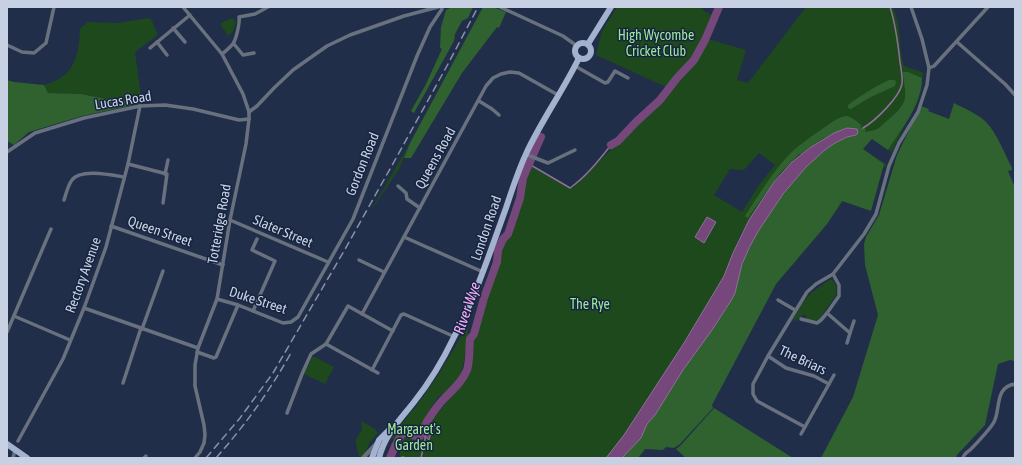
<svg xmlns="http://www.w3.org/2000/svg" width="1022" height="465" font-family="'Asap Condensed',sans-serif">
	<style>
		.green { fill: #1d491d; fill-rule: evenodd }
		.forest { fill: #2f622f }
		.water { fill: #75477a; stroke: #8e709a }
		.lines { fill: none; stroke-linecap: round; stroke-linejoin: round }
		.stream { stroke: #8e709a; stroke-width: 1.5 }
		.river { stroke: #75477a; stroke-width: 8 }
		.minor { stroke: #69717f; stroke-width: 3.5 }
		.tertiary { stroke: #69717f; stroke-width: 4.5 }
		.primary { stroke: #a3b2cf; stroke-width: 6 }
		.rail { stroke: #8892a8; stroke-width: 1.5; stroke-dasharray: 8 4; stroke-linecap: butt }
		.labels { text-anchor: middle; stroke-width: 3; stroke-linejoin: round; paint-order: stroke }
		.park-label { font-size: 14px; fill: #9de79b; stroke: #17243f }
		.street-label { font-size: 14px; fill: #c8d1e3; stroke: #17243f }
		.water-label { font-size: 15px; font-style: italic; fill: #f5affb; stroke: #17243f }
	</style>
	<rect width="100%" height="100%" fill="#212e4a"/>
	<g class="green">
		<path d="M617,7h84l3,4 8,4c-9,22 -13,37 -31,54l-15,18 -70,-32 6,-24z"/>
		<path d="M806,7h87c9,20 5,40 11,59l20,7 -2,5v7l-6,20 -12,21 -12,26 -20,-14 -9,11 24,16 -1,1 -43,35 -16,23 -51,60 -65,121 -43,17 -30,36h-16l120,-194 8,-18 97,-109 9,-3 -45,13 -19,15 -18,20 -33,52 -8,19 -9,23 -40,67 -60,92 -18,23h-206v-8l-3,-3 2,-5 -8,-4 20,-26 4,-4 22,-31 30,-50 1,4v8l-4,22 -4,15 -6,8 -8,8 -8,5 -13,20 5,3h2l27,-32 5,-8 3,-8 3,-13v-10l14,-46 15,-49 16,-38 7,-22 1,-9 8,-19 36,21h7l40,-41h1l9,-8 2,-4 38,-36 12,-16 10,-10 14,-17 8,-16 38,11 -9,30 11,3zM759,153l16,12 -16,20 -17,27 -28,-17 16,-26 14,1z"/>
		<path d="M149,18l2,1 7,16 -23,17 7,51 -8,2 -3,-4 -25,-2 -25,-5 -33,-1 -4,-8c30,-8 35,-28 36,-56l8,-7 30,1z"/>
		<path d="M229,19h5l2,3 -4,12 -2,-1 -1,4 -9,-13z"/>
		<path d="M410,143l-11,26 -30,45z"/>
		<path d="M829,280h3c5,5 5,9 4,15l-17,24c-4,2 -10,2 -13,-1v-3h-4l-1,2 -4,2 -1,2 -3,-1 9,-16 9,-11z"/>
		<path d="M313,356l21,11 -9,17 -21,-10z"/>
		<path d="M361,421l14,8 3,4 -8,9 -5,11 -4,4 -2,-1 -3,-12v-5l6,-9z"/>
	</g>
	<g class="forest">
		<path d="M452,7h21l-5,11 -6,3 -7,13 -1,7 -40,72 -3,-2 15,-27 16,-35 -2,-1 1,-21 5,-17z"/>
		<path d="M483,7h10l13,5 -7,16 -2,-1 -35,46 -51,85h-7l6,-15z"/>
		<path d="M903,72h5l14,6c0,27 -20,50 -34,72l-16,-11 -9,10 21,15 -13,47 -29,-10 -15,23 -51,60 -64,121 1,3 -33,36 -6,4 -8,-1 -3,3 -18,-1 -7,9h-16l14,-15 11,-19 8,-9 28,-45 29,-40 20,-31 3,-6 7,-29 8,-18 9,-16 24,-36 23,-27 20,-18 9,-6 12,-6 9,-3 -9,-6c-17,5 -32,15 -46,26h-2l-19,19 -32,45 -3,-2c13,-20 25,-40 41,-58 11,-12 26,-22 39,-31 6,-4 14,-11 22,-11 5,1 11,6 15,10l-2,1 6,2 -1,2 1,1c4,-2 9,-1 13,-4 8,-8 25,-19 26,-31 1,-8 -2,-17 -2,-25z"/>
		<path d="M7,80l7,2 30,3 4,8 33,1 25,5 25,2 3,4 -52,11 -53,16 -15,13 -7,-4z"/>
		<path d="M889,80h6l1,2 -1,4 -26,12 -18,11 -3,-1v-3c10,-8 29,-20 41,-25z"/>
		<path d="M954,103c9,5 26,12 32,19 12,13 18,31 26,46v2l-4,1 7,17v173l-5,-1 -12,4 -13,61 -28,30 -1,3h-135l32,-61 25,-82 -13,-50 -1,-21 2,-7 13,-22 18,-60 24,-49 8,3 -1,2 21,8z"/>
		<path d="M714,408l79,50h-107l-10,-9 5,-4z"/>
	</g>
	<g class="water">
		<path d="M847,128l10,1 1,4 -2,2 -9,2 -12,6 -9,6 -20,18 -23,27 -24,36 -9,16 -8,18 -7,29 -3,6 -20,31 -29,40 -28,45 -8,9 -6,14 -19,20h-16l18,-23 60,-92 40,-67 9,-23 16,-33 25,-38 18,-20 19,-15 23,-14z"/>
		<path d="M707,217l9,5 -12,21 -9,-6z"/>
		<path d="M425,425l7,4 -3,11 -6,-5h-3l-1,-2 1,-3z"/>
	</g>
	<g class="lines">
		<g class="stream">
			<path d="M863,128c12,-7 36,-30 39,-44 1,-7 -1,-15 -2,-22 -2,-18 -4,-37 -10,-55"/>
			<path d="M529,164l36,21 5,3c16,-11 29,-28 41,-43"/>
			<path d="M402,457l5,1"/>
			<path d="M421,458l4,-19v-5"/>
		</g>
		<g class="river">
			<path d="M611,145l7,-4 18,-19 24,-22 17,-22 17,-18 11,-20 14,-33"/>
			<path d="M390,458l5,-12 8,-14c5,1 11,5 17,4 4,-6 5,-13 10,-19 3,-5 7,-10 11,-15 9,-10 21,-19 26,-32 3,-9 2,-21 3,-31l4,-5 10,-36 13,-36 1,-12 5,-11 5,-5 12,-36 3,-20 3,-7 15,-34"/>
		</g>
		<g class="minor">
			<path d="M183,7l39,47 21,40 6,18v7l-3,25 -16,76 -13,79 -19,49 -3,17v21l9,39 1,10 -1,8 -4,9 -5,6"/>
			<path d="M500,7l63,29 14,10"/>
			<path d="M173,28l12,14"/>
			<path d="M157,42l10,13"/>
			<path d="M957,42l48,42 10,11"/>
			<path d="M234,44l9,11 11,-2"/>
			<path d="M7,45l15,7 12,1 12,-10 8,-36"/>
			<path d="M150,48l40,-33"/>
			<path d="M222,54c4,-3 7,-6 10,-9 4,-4 8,-22 7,-28l16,-3 13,-7"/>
			<path d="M575,66l30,17 3,-1 7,-11 13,7"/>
			<path d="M929,68l5,-2 54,-59"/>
			<path d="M479,101l13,8 7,6"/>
			<path d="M249,112l8,-6 17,-18 19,-18 34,-24 23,-11 54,-19 34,-9"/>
			<path d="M7,152l28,-19 49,-15 56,-12 25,-1 28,4 46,11 10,-1"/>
			<path d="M525,154l23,9 27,-13"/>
			<path d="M128,164l39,10 -4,29"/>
			<path d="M165,174l3,-14"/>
			<path d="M398,186l8,7 1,6 13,9"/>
			<path d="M64,200c2,-6 4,-15 8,-20 8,-12 40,-5 52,-3"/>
			<path d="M230,220l98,42"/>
			<path d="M111,226l112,39"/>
			<path d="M404,237l79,35"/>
			<path d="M359,260l25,12"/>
			<path d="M833,274l6,11v11l-12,17 23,20 4,-12"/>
			<path d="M217,299l21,6 45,18 8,-1 7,-5 55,-98 64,-163 13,-29 12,-18 -1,-2"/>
			<path d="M778,300l17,10"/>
			<path d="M84,308l114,40"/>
			<path d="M253,311l22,-50 -23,-11 5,-11"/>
			<path d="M362,314l124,-228 7,-8 8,-4 9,-2 9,1 39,22"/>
			<path d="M14,316l56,24"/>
			<path d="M801,319l16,4 4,-3 6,-7"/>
			<path d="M142,329l21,-58"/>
			<path d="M7,332l44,-103"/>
			<path d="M847,343l3,-10"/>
			<path d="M326,344l22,-38 45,25"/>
			<path d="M326,344l52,29"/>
			<path d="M197,352l17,6 2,-1 22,-52"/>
			<path d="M768,356l18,12 28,8 15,8"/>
			<path d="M372,370l29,-55 3,-1 51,23"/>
			<path d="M123,383l18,-55"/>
			<path d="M287,413l15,-39 9,-20 15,-10"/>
			<path d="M805,427l-48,-26 -4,-7v-10l15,-28 39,-64 9,-8 17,-10 31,-40 12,-20 13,-48 10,-23 19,-31 9,-27 2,-17 -7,-29 -11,-32"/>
			<path d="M801,434l33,-59"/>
			<path d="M18,441l45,-82 21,-51 22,-61 22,-83 12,-58"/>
			<path d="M13,458l2,-8"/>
			<path d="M144,458l2,-2"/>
			<path d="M963,458c1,-5 5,-6 8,-9 5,-5 20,-21 23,-27 7,-13 0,-35 21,-38"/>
		</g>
		<path class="tertiary" d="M363,458l14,-15"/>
		<g class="primary">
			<circle cx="583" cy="51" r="8"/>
			<path d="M588,44l23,-37"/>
			<path d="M7,444l20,14"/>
			<path d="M372,458l7,-18 12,-12"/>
			<path d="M379,458c6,-24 21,-38 35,-56 16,-20 29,-42 40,-65 22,-41 36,-85 52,-129 6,-18 12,-37 20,-54 15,-33 37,-63 53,-96"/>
		</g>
		<g class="rail">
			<path d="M206,458l34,-40 33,-45 71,-122 51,-91 53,-96 30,-57"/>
			<path d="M216,458c30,-34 53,-66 75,-105"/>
		</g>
	</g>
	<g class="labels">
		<g class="park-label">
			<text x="656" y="40">High Wycombe<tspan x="656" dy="16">Cricket Club</tspan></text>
			<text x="590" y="309">The Rye</text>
			<text x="414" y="434">Margaret's<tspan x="414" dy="16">Garden</tspan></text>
		</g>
		<g class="street-label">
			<text transform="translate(123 100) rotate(-9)" y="5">Lucas Road</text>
			<text transform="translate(435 158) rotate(-61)" y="5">Queens Road</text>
			<text transform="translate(362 164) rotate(-68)" y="5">Gordon Road</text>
			<text transform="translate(219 224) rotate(-80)" y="5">Totteridge Road</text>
			<text transform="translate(486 228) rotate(-71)" y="5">London Road</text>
			<text transform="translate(160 231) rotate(19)" y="5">Queen Street</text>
			<text transform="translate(283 231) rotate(23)" y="5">Slater Street</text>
			<text transform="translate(83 275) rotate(-70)" y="5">Rectory Avenue</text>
			<text transform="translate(258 300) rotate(18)" y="5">Duke Street</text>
			<text transform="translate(803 360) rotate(25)" y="5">The Briars</text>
		</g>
		<g class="water-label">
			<text transform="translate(467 308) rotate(-71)" y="5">River Wye</text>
		</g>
	</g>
	<rect width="1022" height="465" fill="none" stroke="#c8d1e3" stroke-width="16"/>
</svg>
